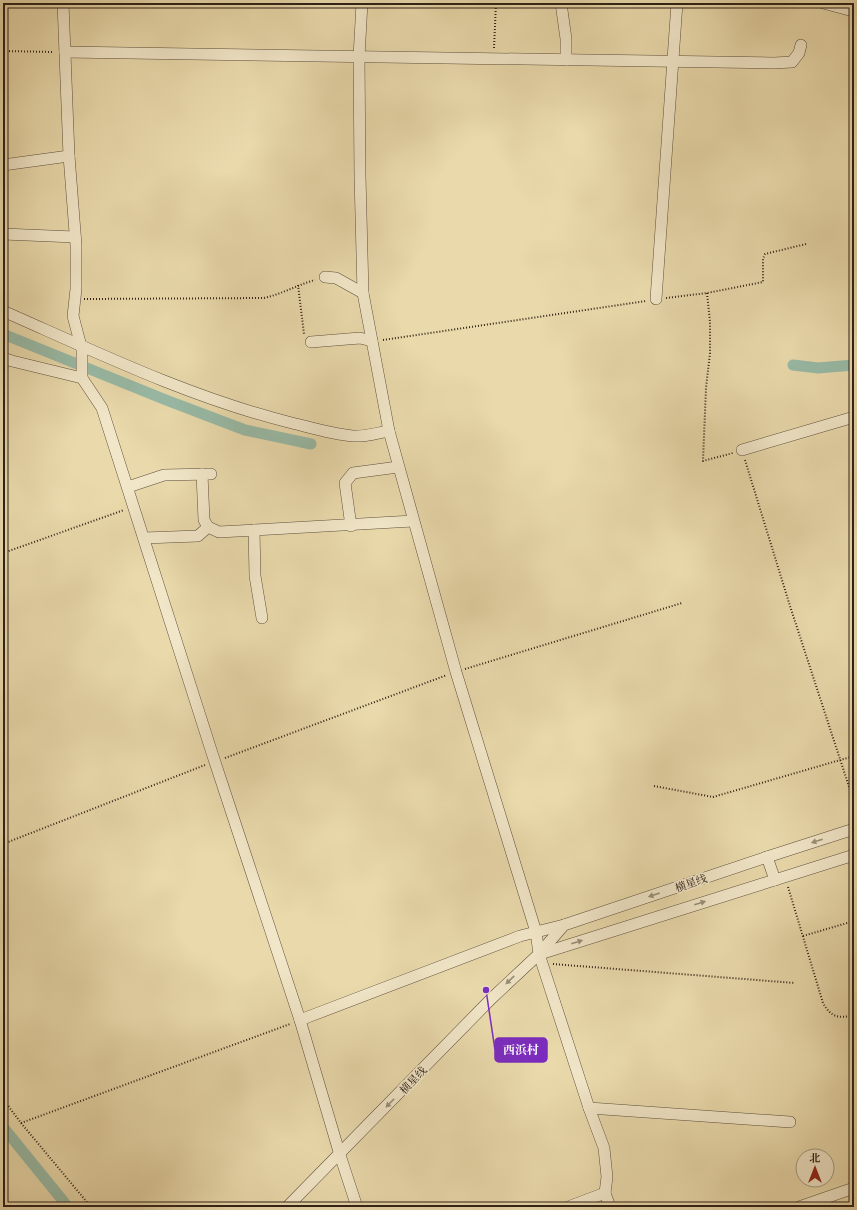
<svg xmlns="http://www.w3.org/2000/svg" width="857" height="1210" font-family="'Libre Caslon Text','Noto Serif SC',serif">
	<style>
		.lines { fill: none; stroke-linecap: round; stroke-linejoin: round }
		.canal { stroke: #98baa6; stroke-width: 11 }
		.minor-casing { stroke: #5d4f3c; stroke-width: 12 }
		.path { stroke: #2e2117; stroke-width: 2; stroke-dasharray: 1 2; stroke-linecap: butt }
		.minor { stroke: #f1e6c8; stroke-width: 11 }
		.oneway { fill: #998d78 }
		.labels { text-anchor: middle; stroke-width: 3.5; stroke-linejoin: round; paint-order: stroke }
		.street-label { font-size: 11px; fill: #2e2117; stroke: #f1e6c8 }
		.leader { fill: none; stroke: #7b2cbf; stroke-width: 1.5 }
		.callout-dot { fill: #7b2cbf; stroke: #f1e6c8; stroke-width: 1.5 }
		.callout { fill: #7b2cbf; stroke: #7b2cbf; stroke-width: 1.5 }
		.callout-label { font-size: 12px; text-anchor: middle; font-weight: bold; fill: #fff }
	</style>
	<rect width="100%" height="100%" fill="#e9d9ab"/>
	<filter id="stains"><feTurbulence type="fractalNoise" baseFrequency=".005" numOctaves="4"/><feColorMatrix values="0 0 0 0 .2 0 0 0 0 .09 0 0 0 0 .02 0 0 0 .5 -.17"/></filter>
	<radialGradient id="worn" r=".72"><stop offset=".6" stop-color="#630" stop-opacity="0"/><stop offset="1" stop-color="#630" stop-opacity=".3"/></radialGradient>
	<g class="lines">
		<g class="canal">
			<path d="M3,334l163,66 79,30 66,14"/>
			<path d="M793,365l25,3 36,-3"/>
			<path d="M3,1127l65,80"/>
		</g>
		<g class="minor-casing">
			<g id="minor">
				<path d="M63,3l6,153 7,89v44l-3,27 9,34v28l20,30 110,345 88,267 40,135 17,52"/>
				<path d="M362,3l-3,54 1,119 3,117 26,138 67,241 80,260 3,22 50,154 15,40 3,29 -2,16 5,14"/>
				<path d="M561,3l5,36v21"/>
				<path d="M823,3l30,8"/>
				<path d="M65,52l709,11 18,-1 7,-9 2,-8"/>
				<path d="M3,165l66,-9"/>
				<path d="M3,234l72,3"/>
				<path d="M325,277l11,1 27,15"/>
				<path d="M656,299l21,-296"/>
				<path d="M3,311c93,41 186,86 285,111 21,5 43,12 65,14 11,1 24,-3 36,-5"/>
				<path d="M311,342l49,-4 12,3"/>
				<path d="M3,358l9,3 70,17"/>
				<path d="M742,450l112,-33"/>
				<path d="M202,474l2,46 4,7 11,5 194,-11"/>
				<path d="M128,487l36,-12 47,-1"/>
				<path d="M351,526l-6,-43 8,-10 45,-6"/>
				<path d="M254,530l1,46 7,42"/>
				<path d="M144,538l54,-2 10,-9"/>
				<path d="M767,857l8,23"/>
				<path d="M540,954l314,-99"/>
				<path d="M300,1020l220,-84 44,-11"/>
				<path d="M589,1108l201,14"/>
				<path d="M287,1207l205,-209 47,-44 25,-29 203,-68 87,-28"/>
				<path d="M568,1207l37,-14"/>
				<path d="M799,1207l55,-19"/>
			</g>
		</g>
		<g class="path">
			<path d="M494,48l2,-45"/>
			<path d="M3,51l51,1"/>
			<path d="M298,285l6,49"/>
			<path d="M707,293l3,29v31l-4,35 -3,73 30,-8"/>
			<path d="M666,298l41,-5 56,-11v-23l2,-5 41,-10"/>
			<path d="M84,299l180,-1c18,-4 33,-13 51,-18"/>
			<path d="M383,340l263,-39"/>
			<path d="M745,460l45,146 64,196"/>
			<path d="M3,553l121,-43"/>
			<path d="M465,669l217,-66"/>
			<path d="M225,758l222,-83"/>
			<path d="M654,786l59,11 141,-41"/>
			<path d="M3,844l202,-79"/>
			<path d="M788,887l35,116c8,14 15,16 31,12"/>
			<path d="M803,936l51,-15"/>
			<path d="M553,964l242,19"/>
			<path d="M3,1099l18,24 70,84"/>
			<path d="M21,1123l269,-99"/>
		</g>
		<use href="#minor" class="minor"/>
	</g>
	<defs><path id="oneway-solid" d="M-6-.8H1V-3.2L6.5 0L1 3.2V.8H-6Z"/></defs>
	<g class="oneway">
		<use href="#oneway-solid" transform="translate(817 841) rotate(162)"/>
		<use href="#oneway-solid" transform="translate(654 895) rotate(161)"/>
		<use href="#oneway-solid" transform="translate(700 903) rotate(-18)"/>
		<use href="#oneway-solid" transform="translate(577 942) rotate(-18)"/>
		<use href="#oneway-solid" transform="translate(510 980) rotate(136)"/>
		<use href="#oneway-solid" transform="translate(390 1103) rotate(134)"/>
	</g>
	<g class="labels">
		<g class="street-label">
			<text transform="translate(691 883) rotate(-19)" y="4">横星线</text>
			<text transform="translate(413 1080) rotate(-46)" y="4">横星线</text>
		</g>
	</g>
	<path class="leader" d="M486 990L495 1050"/>
	<circle class="callout-dot" cx="486" cy="990" r="4"/>
	<rect class="callout" x="495" y="1038" width="52" height="24" rx="4"/>
	<g class="callout-label">
		<text x="521" y="1054">西浜村</text>
	</g>
	<rect width="857" height="1210" fill="none" stroke="#e9d9ab" stroke-width="16"/>
	<rect x="4" y="4" width="849" height="1202" fill="none" stroke="#2e2117" stroke-width="2"/>
	<rect x="8" y="8" width="841" height="1194" fill="none" stroke="#2e2117"/>
	<g transform="translate(815 1168)"><circle r="19" fill="#f1e6c8" stroke="#a39781"/>
	<path d="M0-3L7 15L0 10L-7 15Z" fill="#8f2418"/>
	<text y="-6" font-size="11" font-weight="bold" text-anchor="middle" fill="#2e2117">北</text>
	</g>
	<rect width="100%" height="100%" filter="url(#stains)"/>
	<rect width="100%" height="100%" fill="url(#worn)"/>
</svg>
